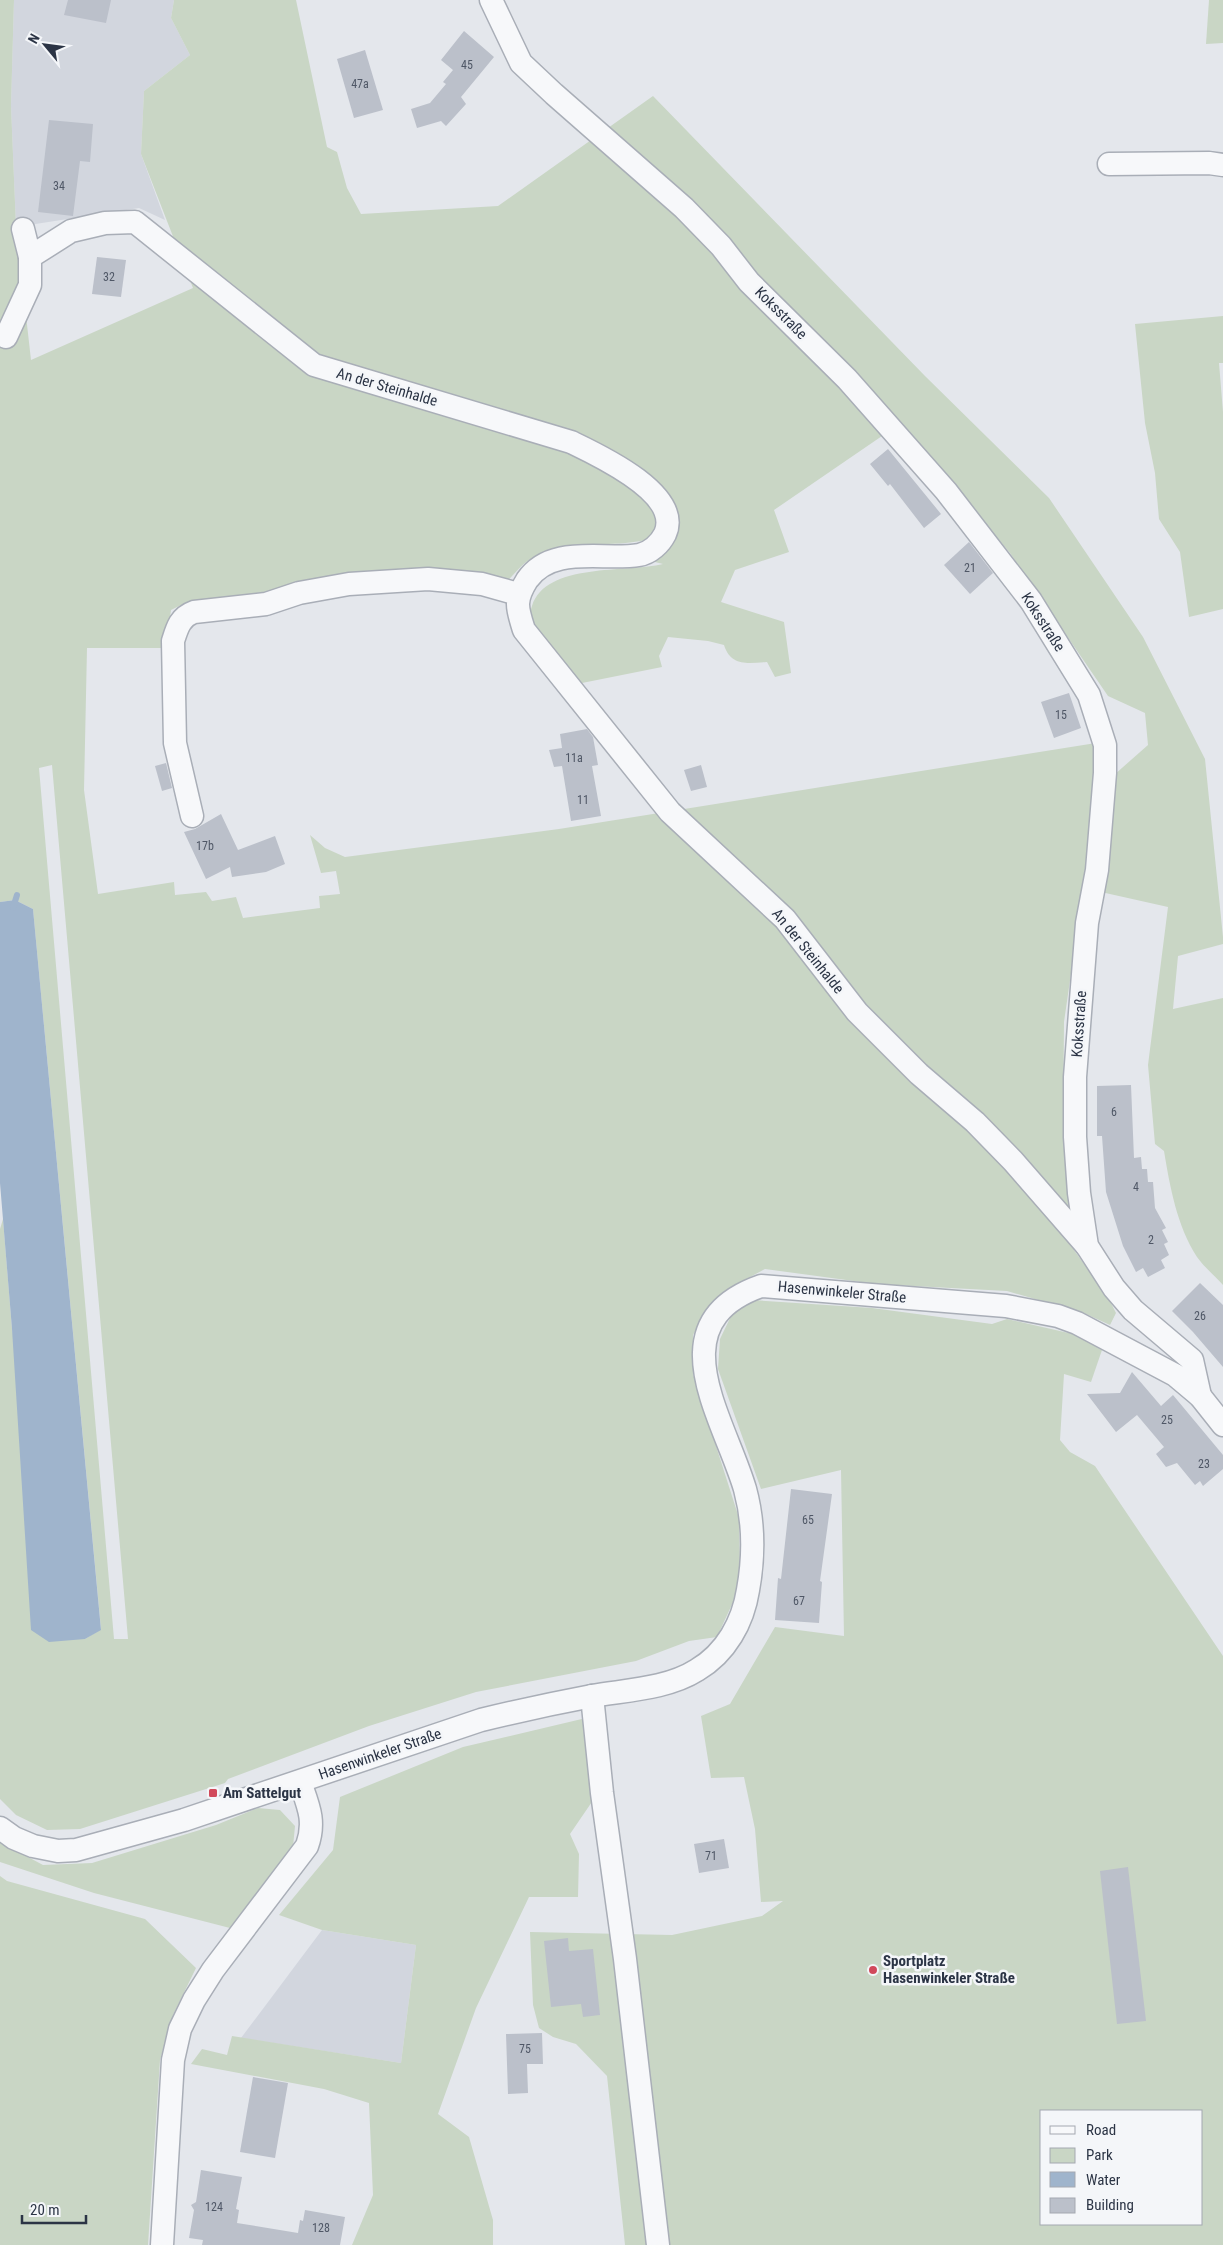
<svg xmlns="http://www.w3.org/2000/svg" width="1223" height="2245" font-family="'Roboto Condensed',sans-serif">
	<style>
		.built { fill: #d2d6de }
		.green { fill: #c9d6c5; fill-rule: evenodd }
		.water { fill: #9fb4cc }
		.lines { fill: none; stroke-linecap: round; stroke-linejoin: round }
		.stream { stroke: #9fb4cc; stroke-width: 6 }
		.building { fill: #bbc0ca }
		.minor-casing { stroke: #a9aeb7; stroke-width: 25 }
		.minor { stroke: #f7f8fa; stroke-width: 22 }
		.poi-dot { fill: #d1495b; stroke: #f4f6f9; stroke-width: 2 }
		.labels { text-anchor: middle; stroke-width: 5; stroke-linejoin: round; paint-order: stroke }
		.number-label { font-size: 12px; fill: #4f5766 }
		.street-label { font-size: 15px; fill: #2b3445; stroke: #f4f6f9 }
		.poi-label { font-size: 15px; font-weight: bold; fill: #2b3445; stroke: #f4f6f9; text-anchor: start }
	</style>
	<rect width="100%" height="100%" fill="#e4e7ec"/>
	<g class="built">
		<path d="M14,0h160l-3,18 19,37 -46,36 -3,63 24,66 -26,-12 -123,19 -5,-121z"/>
		<path d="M322,1930l94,15 -15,118 -160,-25z"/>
	</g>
	<g class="green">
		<path d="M0,0h14l-3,106 5,121 15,133 162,-72 -52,-134 3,-63 46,-36 -19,-37 3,-18h122l31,147 10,5 10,36 14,26 137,-8 155,-110 272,280 124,122 94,139 62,122 18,178v7l-45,12 -5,53 50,-11v287c-8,-9 -19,-18 -26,-28 -20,-31 -27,-70 -33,-106l-9,-7 -7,-79 20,-158 -67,-15 13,-117 34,-30 -3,-32 -37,-17 -98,-143 -109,-130 -127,87 15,42 -54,18 -14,32 63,20 7,51 -16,4 -8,-15c-19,1 -36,5 -43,-17l-16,-4 -40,-4 -9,19 3,11 -90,18c-10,-15 -20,-30 -30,-45 -3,-5 -8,-10 -11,-16 -2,-5 -1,-13 1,-18 14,-44 95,-33 131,-42l-20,-5 7,-20c-38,10 -85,-1 -121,21 -8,5 -15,15 -22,21l-262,21 -64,3 -10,5 -5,38h-79l-3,142 14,104 76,-12 1,13 31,-3 6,9 24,-4 7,21 77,-10 -1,-12 21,-2 -4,-23 -15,2 -11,-38 15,13 20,9 214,-28 537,-86 -5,92 -27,187 -1,117 11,111 34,47 8,16 -6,12 -24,-11 -79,-23 -131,-7 -111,-15 -39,21 -18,18 -15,27v39l46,144 1,49 -6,33 -17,37 -28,4 -53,20 -160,31 -107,34 -141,53 -3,4 -145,46 -33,1 -31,-15 -16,-16v-570l3,-10 9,110 73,310 16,-10 -68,-720 -18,-9 -15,2zM52,765l76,874h-14l-75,-871z"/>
		<path d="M1209,0h14v43l-17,1z"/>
		<path d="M1223,316v47h-4l4,49v197l-34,8 -9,-65 -21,-33 -4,-46 -10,-50 -10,-99z"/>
		<path d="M752,1300l120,8 120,16 15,-5 66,15 29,16 -11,32 -27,-8 -4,66 10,12 25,14 128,190v589h-598l-18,-169 -31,-32 -23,-7 -14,-9 -6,-23 -3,-73 142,3 90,-19 21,-15 -22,1 -6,-73 -11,-52 -33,1 -10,-62 29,-12 45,-77 69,9 -3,-166 -80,19 -43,-120 2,-30 12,-25zM1042,2111h160v113h-160z"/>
		<path d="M586,1718l12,75 -28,41 9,20 -1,43h-49l-53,111 -38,106 31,23 24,83v25h-141l21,-50 -4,-92 -45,-14 -133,-25 11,-15 25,6 5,-19 169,27 15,-118 -94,-15 -43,-15 54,-65 7,-53 123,-50z"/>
		<path d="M258,1808l22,2 15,16 -2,21 -63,81 -136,-35 -94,-31v-20l43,23 49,-2 124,-38z"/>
		<path d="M0,1876l7,5 138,38 51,49 -23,47 -13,45 -12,185h-148z"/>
	</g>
	<path class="water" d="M15,900l18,9 68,721 -16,9 -36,3 -18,-12 -19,-301 -12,-146v-281z"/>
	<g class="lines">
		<path class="stream" d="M13,908l4,-13"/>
	</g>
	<g class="building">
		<path d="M68,0h43l-5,23 -42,-8z"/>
		<path d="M464,31l30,26 -33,40 5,7 -20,22 -5,-5 -24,7 -6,-19 19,-6 16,-19 -3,-2 10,-12 -12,-10z"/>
		<path d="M365,50l18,60 -29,8 -17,-59z"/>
		<path d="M49,120l44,4 -3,38 -10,-1 -7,55 -35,-4z"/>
		<path d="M97,257l29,3 -5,37 -29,-3z"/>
		<path d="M888,449l53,65 -17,14 -34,-44 -2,2 -18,-22z"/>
		<path d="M969,542l24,31 -23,21 -26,-29z"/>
		<path d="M1069,693l12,35 -27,10 -13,-36z"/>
		<path d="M587,729l6,8 5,28 -6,1 9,50 -30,5 -9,-55 -8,1 -5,-17 13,-2 -2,-14z"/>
		<path d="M166,763l6,25 -10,3 -7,-25z"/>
		<path d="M701,765l6,22 -16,4 -7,-21z"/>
		<path d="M221,814l17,36 37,-14 10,28 -19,8 -34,5 -2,-10 -24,12 -22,-47 11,-3z"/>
		<path d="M1131,1085l3,73 7,-1 1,12h5l1,13h5l2,26 11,20 -4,2 6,12 -4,2 5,11 -8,5 4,8 -17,9 -5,-9 -7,4 -13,-26 -17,-54 -4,-56h-5v-50z"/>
		<path d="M1200,1283l23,22v62l-30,-35 -21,-21z"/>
		<path d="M1132,1372l29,34 12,-11 50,60v14l-20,17 -3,-5 -5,4 -18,-22 -11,4 -10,-13 8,-7 -27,-32 -21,17 -29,-38 33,-1z"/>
		<path d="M791,1489l41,5 -12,87 2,1 -3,41 -44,-3 3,-42 3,1z"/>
		<path d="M724,1839l5,29 -30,5 -5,-29z"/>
		<path d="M1128,1867l18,154 -29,3 -17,-153z"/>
		<path d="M568,1938l1,13 24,-2 7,66 -17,2 -2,-13 -30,3 -7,-66z"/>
		<path d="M542,2033l1,31h-16l1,29 -20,1 -2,-60z"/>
		<path d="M253,2077l35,6 -13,75 -35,-6z"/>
		<path d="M201,2170l41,7 -6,32 3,1 -2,13 61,10 2,-13 3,1 2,-11 40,7 -5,28h-138l1,-5 -14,-2 5,-28 -3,-5 5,-3z"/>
	</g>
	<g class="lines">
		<g class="minor-casing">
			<g id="minor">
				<path d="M491,0l30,63 33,31 130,114 37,38 28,36 98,97 99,112 85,110 58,94 16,50v28l-8,97 -10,53 -12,154v60l4,56 8,53 27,42 19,22 59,50 8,36"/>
				<path d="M1109,164l100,-1 14,2"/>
				<path d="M23,229l7,28"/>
				<path d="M6,337l24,-52v-28l41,-26 34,-8 30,-1 179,143 257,77c27,13 112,52 94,92 -5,10 -15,19 -26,21 -36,6 -87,-11 -112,25 -13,21 -10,28 -3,50l146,182 115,107 72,93 62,62 56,48 38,39 74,85"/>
				<path d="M192,816l-17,-73 -2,-102c4,-13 7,-24 21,-29l72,-8 33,-11 50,-9 79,-5 54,5 36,10"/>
				<path d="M592,1696l10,97 23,166 33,286"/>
				<path d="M0,1828l14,10 19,8 25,5 18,-1 108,-30 297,-100c37,-9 74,-17 111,-24 34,-6 75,-7 105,-26 29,-17 46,-48 51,-80 6,-33 6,-68 -3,-101 -21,-71 -89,-166 16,-203l245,20 52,10 19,7 98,52 25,21 23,29"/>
				<path d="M162,2245l11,-185 7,-31 14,-29 19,-30 94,-124c9,-25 1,-41 -7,-64"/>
			</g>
		</g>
		<use href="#minor" class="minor"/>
	</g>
	<g class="poi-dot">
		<rect x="208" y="1788" width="10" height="10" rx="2.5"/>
		<circle cx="873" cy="1970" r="5"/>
	</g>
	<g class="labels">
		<g class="number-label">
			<text x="467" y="69">45</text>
			<text x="360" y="88">47a</text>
			<text x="59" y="190">34</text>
			<text x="109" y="281">32</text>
			<text x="970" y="572">21</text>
			<text x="1061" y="719">15</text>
			<text x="574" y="762">11a</text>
			<text x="583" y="804">11</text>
			<text x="205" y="850">17b</text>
			<text x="1114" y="1116">6</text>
			<text x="1136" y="1191">4</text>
			<text x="1151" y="1244">2</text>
			<text x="1200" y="1320">26</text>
			<text x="1167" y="1424">25</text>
			<text x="1204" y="1468">23</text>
			<text x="808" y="1524">65</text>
			<text x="799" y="1605">67</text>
			<text x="711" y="1860">71</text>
			<text x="525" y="2053">75</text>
			<text x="214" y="2211">124</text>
			<text x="321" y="2232">128</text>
		</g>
		<g class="street-label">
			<text transform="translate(781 313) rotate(45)" y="5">Koksstraße</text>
			<text transform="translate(387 387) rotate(16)" y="5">An der Steinhalde</text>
			<text transform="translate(1043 622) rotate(57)" y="5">Koksstraße</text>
			<text transform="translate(808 951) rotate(51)" y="5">An der Steinhalde</text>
			<text transform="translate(1079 1024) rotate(-86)" y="5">Koksstraße</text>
			<text transform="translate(842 1292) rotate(5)" y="5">Hasenwinkeler Straße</text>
			<text transform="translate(380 1754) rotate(-19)" y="5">Hasenwinkeler Straße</text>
		</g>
		<g class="poi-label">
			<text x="223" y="1798">Am Sattelgut</text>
			<text x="883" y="1966">Sportplatz<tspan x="883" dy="17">Hasenwinkeler Straße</tspan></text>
		</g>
	</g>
	<rect x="1040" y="2110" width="162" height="115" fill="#f4f6f9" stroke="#a4a8b1"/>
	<rect x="1050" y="2126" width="25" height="8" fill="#f7f8fa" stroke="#a4a8b1"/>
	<text x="1086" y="2135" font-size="15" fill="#2b3445">Road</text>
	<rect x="1050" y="2148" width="25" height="15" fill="#c9d6c5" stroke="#a4a8b1"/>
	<text x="1086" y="2160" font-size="15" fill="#2b3445">Park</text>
	<rect x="1050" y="2172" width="25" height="15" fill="#9fb4cc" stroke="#a4a8b1"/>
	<text x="1086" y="2185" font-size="15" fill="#2b3445">Water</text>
	<rect x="1050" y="2198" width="25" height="15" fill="#bbc0ca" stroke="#a4a8b1"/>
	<text x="1086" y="2210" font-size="15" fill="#2b3445">Building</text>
	<g transform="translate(45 45) rotate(299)" stroke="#f4f6f9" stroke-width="4" paint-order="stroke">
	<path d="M0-4L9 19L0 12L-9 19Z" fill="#2b3445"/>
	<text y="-8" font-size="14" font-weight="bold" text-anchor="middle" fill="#2b3445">N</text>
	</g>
	<path d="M22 2215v8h64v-8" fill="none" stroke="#2b3445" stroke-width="2.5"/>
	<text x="30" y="2215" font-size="15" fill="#2b3445" stroke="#f4f6f9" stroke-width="4" paint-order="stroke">20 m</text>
</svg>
